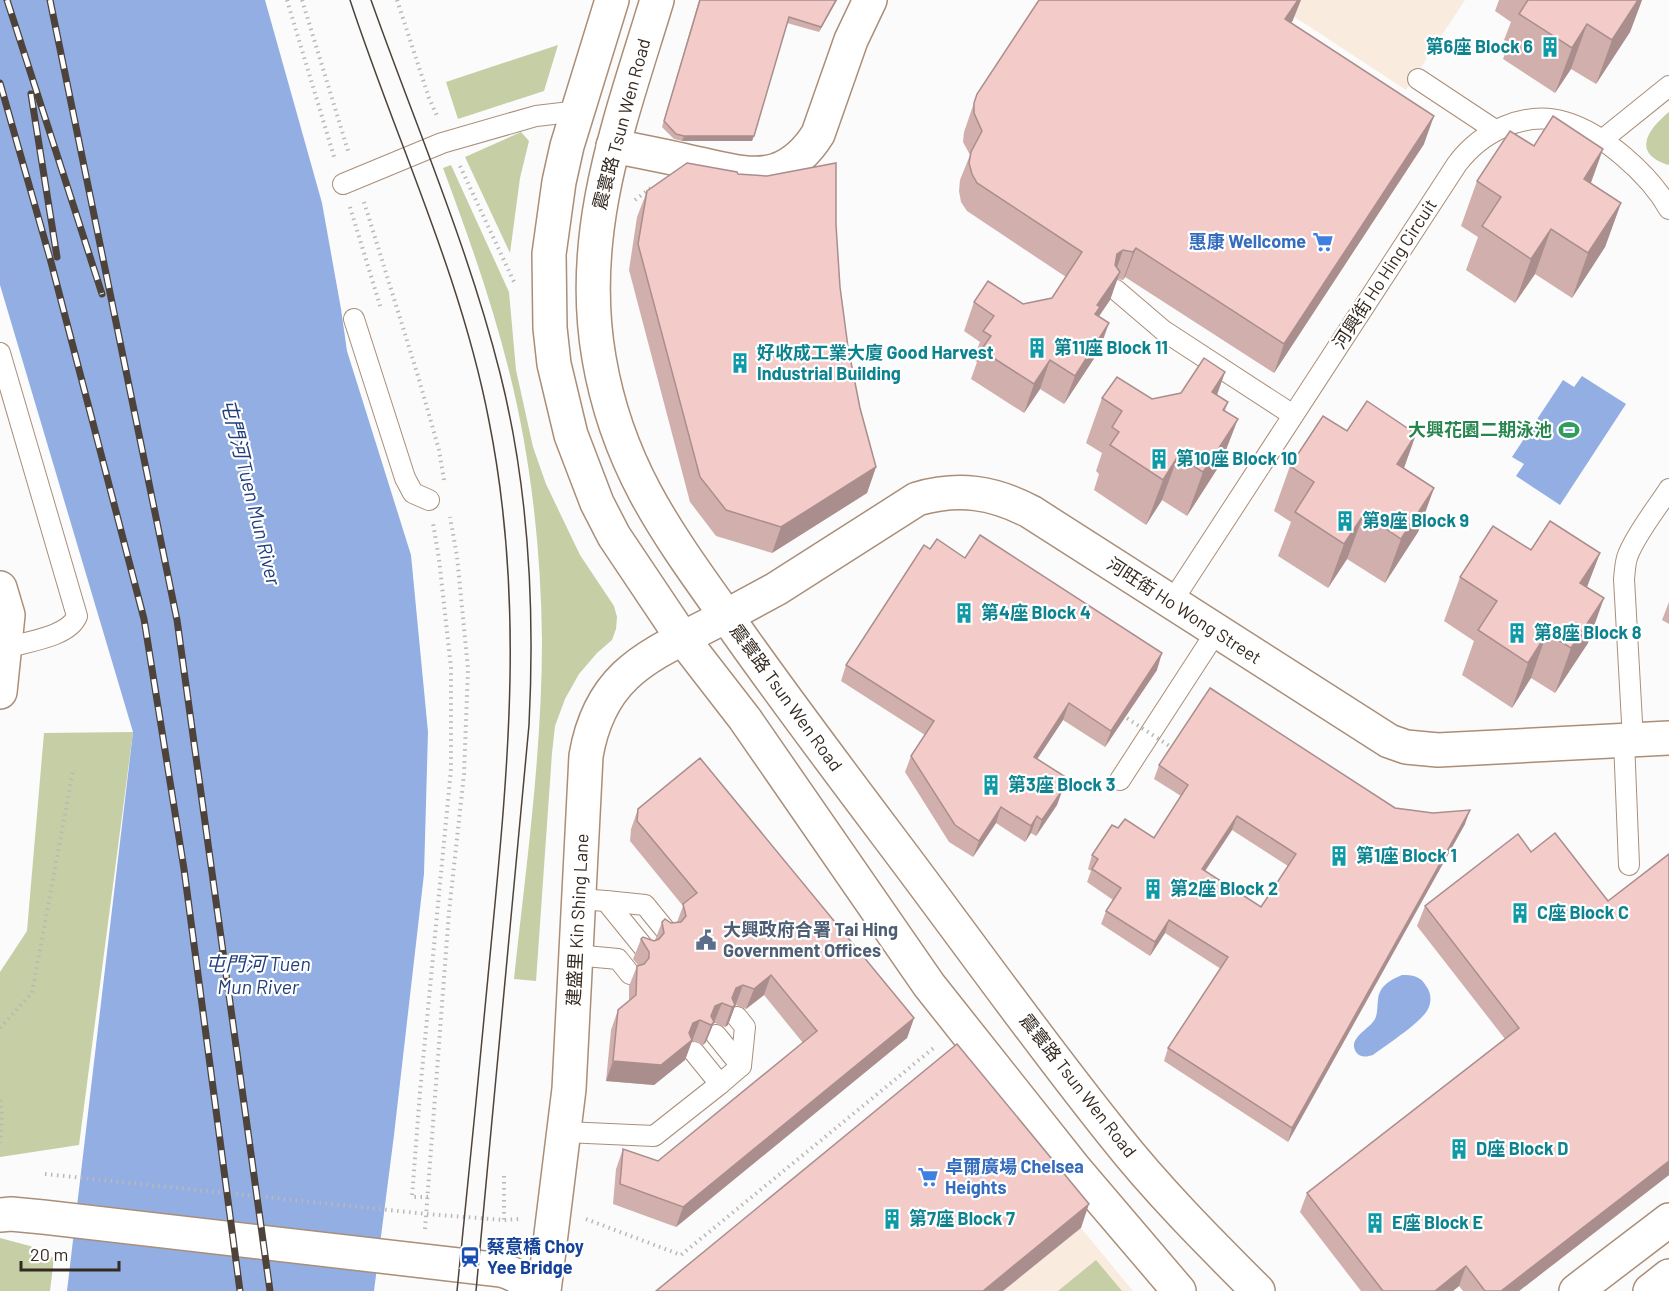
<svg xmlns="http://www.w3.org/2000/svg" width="1669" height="1291" font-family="Barlow,'Noto Sans TC',sans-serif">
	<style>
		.built { fill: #faebdf }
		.green { fill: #c5cea4 }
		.water { fill: #92aee2 }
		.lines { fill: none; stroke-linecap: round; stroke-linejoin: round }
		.service-casing { stroke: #aa8e78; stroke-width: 22 }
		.minor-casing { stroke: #aa8e78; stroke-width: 36 }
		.tertiary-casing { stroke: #aa8e78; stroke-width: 36 }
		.secondary-casing { stroke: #aa8e78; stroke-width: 36 }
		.path { stroke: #bbb8b5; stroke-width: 4; stroke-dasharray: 1.5 4.5; stroke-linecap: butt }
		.service { stroke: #fff; stroke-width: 20 }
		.minor { stroke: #fff; stroke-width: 33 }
		.tertiary { stroke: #fff; stroke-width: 33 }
		.secondary { stroke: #fff; stroke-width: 33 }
		.tram { stroke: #4d433b; stroke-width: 1.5 }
		.rail-casing { stroke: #4d433b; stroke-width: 7 }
		.rail { stroke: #fff; stroke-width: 4.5; stroke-dasharray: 14; stroke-linecap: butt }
		.path-bridge { stroke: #bbb8b5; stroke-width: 4; stroke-dasharray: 1.5 4.5; stroke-linecap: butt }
		.wall { fill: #d1afad; fill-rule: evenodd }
		.shaded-wall { fill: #aa8e8d }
		.building { fill: #f3cbc9; stroke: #aa8e8d; stroke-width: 1.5; fill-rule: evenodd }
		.labels { text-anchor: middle; stroke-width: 4.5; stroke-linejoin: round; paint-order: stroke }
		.culture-label { font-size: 18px; font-weight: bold; fill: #0d838f; stroke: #fff; text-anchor: start }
		.street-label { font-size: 18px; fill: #352a21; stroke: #fff }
		.shop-label { font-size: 18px; font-weight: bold; fill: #366cbe; stroke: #fff; text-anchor: end }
		.leisure-label { font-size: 18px; font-weight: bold; fill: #27864d; stroke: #fff; text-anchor: end }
		.service-label { font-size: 18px; font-weight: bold; fill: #4e5e75; stroke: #fff; text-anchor: start }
		.transit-label { font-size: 18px; font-weight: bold; fill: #164399; stroke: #fff; text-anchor: start }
		.water-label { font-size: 20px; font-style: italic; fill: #213f7d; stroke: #fff }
	</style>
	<rect width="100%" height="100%" fill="#fbfbfb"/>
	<g class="built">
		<path d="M1269,0h196l-59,90z"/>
		<path d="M1081,1228l52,63h-130z"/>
	</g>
	<g class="green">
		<path d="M558,45l-14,46 -86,28 -12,-37z"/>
		<path d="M1669,112v52l-1,1c-37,-12 -20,-36 1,-53z"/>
		<path d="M521,132l8,9 -9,37 -10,75 -45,-96z"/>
		<path d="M451,165l58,127 7,78 17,77 13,37 34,71 34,51 3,11 -1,12 -4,11 -15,13 -18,21 -14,25 -10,27 -3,27 -16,228 -22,-2c12,-112 28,-225 28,-339 -1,-90 -11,-182 -33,-269 -17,-69 -41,-136 -66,-203z"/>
		<path d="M133,732l-54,413 -79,12v-185l27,-41 17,-198z"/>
		<path d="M0,1238l30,8 24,12 -4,33h-50z"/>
		<path d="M1096,1260l26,31h-64z"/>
	</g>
	<g class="water">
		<path d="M0,0h265l57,203 19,106 6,42 64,204 17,177 -4,142 -30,261 -20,156h-307l66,-559 -133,-447z"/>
		<path d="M1582,376l44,28 -66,101 -44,-29 8,-12 -12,-7 51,-77 11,7z"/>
		<path d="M1402,975c10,0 19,1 24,11 5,6 6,15 2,23 -6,13 -42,36 -55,46 -6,2 -13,3 -17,-3 -9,-14 14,-23 19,-33 3,-7 2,-12 3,-19 1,-14 12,-20 24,-25z"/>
	</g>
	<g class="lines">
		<g class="service-casing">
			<g id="service">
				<path d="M1418,79l77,51"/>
				<path d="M1602,140l67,-54"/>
				<path d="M343,184l99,-41 94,-27 43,-5"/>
				<path d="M1116,290l48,41 129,84"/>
				<path d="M354,319l51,159 8,15 16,7"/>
				<path d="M0,353l77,263c-8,21 -52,26 -72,32"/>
				<path d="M1171,603l286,-439c24,-32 67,-54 108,-42 38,11 85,53 104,87"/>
				<path d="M1624,740l5,125"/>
				<path d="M1633,740l-9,-161c1,-8 1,-17 4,-24 8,-21 29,-47 41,-66"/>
				<path d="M1120,780l96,-148"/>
				<path d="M579,899l27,2 39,48"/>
				<path d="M606,901l39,4 22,27"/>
				<path d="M575,955l43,4 12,15"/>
				<path d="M737,1017l8,10 -4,39"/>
				<path d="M694,1052l26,32 21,-18 -25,-31"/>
				<path d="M565,1132l89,4 66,-52"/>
			</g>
		</g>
		<g class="minor-casing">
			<g id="minor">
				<path d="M613,146c26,5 52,10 77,16 27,5 60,17 87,8 19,-7 31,-20 41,-36l33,-94 19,-40"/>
				<path d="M0,588l8,27 -8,77"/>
				<path d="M726,616l50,-27 141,-90c42,-12 76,-7 114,13l358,229 17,6 32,3 231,-12"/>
			</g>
		</g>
		<g class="tertiary-casing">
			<g id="tertiary">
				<path d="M0,1215l11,-1 32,3 458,53c14,4 23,9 33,21"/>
				<path d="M544,1291l25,-202 17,-333c15,-88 69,-102 140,-140"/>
			</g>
		</g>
		<g class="secondary-casing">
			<g id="secondary">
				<path d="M612,0l-45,146 -8,36 -10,72 1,74 4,36 17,71 26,68 17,33 69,103 62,80 184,266 146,184 104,122"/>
				<path d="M657,0c-36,119 -80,231 -58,358 19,112 71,179 135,269 50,71 102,140 154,209 75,99 147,201 225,298 44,56 95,107 145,157"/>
				<path d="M1576,1291l93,-71"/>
				<path d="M1650,1291l19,-15"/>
			</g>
		</g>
		<g class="path">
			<path d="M287,0l48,160"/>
			<path d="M302,0l47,154"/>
			<path d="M397,0l32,98 9,20"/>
			<path d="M460,166l55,118"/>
			<path d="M635,200l16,-12"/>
			<path d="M364,202l54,174 21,74 5,30"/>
			<path d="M350,207l31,102"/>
			<path d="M0,1028l32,-35 41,-222"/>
			<path d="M0,1100l2,17 -2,26"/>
			<path d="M45,1174l382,40 77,6 15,-1"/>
			<path d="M504,1176v44"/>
			<path d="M428,1197h-16l8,-105 31,-323v-101l-12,-109 -6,-36"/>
			<path d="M586,1219l95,36 255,-209"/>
			<path d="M425,1229l24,-317 15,-138 4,-105 -11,-113 -7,-39"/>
		</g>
		<use href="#service" class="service"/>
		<use href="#minor" class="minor"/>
		<use href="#tertiary" class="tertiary"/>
		<use href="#secondary" class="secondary"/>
		<g class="tram">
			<path d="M350,0c46,140 111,275 139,421 35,176 20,338 3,514 -11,119 -23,237 -35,356"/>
			<path d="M371,0c44,124 97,246 129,373 29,115 35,234 29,352l-53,566"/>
		</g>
		<g class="rail-casing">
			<g id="rail">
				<path d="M7,0l95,294"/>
				<path d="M50,0l127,620 93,671"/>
				<path d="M0,83l51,179 93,357 40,250 56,422"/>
				<path d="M31,94l26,163"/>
			</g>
		</g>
		<use href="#rail" class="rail"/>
		<path class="path-bridge" d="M1122,715l52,34"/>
	</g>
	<g class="wall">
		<path d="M699,0h138l-18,32 -32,-9 -35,118h-70l-8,-2 -12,-12z"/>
		<path d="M1499,0h143l-12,32 -34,52 -25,-15 -16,24 -52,-34 6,-16 -5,-3 7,-18 -16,-11z"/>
		<path d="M1293,20l-2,3 133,121 -150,229 -149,-96 -2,3 -6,-1 -7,21 -11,16v35l-35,53 -24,-15 -16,24 -53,-34 6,-17 -4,-2 7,-18 -16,-11 10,-29 49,2 29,-6 14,-21 -99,-66 -6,-9 -2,-11 1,-11 10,-25 -7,-13 1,-10 13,-38z"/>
		<path d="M1534,146l69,3 -12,34 30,20 -16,44 -33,51 -37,-24 -20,29 -49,-33 12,-33 -17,-11 16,-45z"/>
		<path d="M738,174l98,51 4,62 8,60 12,61 16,59 -9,26 -95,60 -56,-17 -26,-34 -61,-232 8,-53 10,-26z"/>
		<path d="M1225,372l-8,23 11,7 -3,9 -4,52 -34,53 -25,-16 -16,25 -52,-35 5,-16 -3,-3 6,-18 -16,-10 16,-45 50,1 29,-6z"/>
		<path d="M1347,431l69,3 -12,34 30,20 -16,44 -33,51 -38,-24 -19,29 -50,-32 13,-34 -17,-11 16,-45z"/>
		<path d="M930,549l35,9 192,112 -52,77 -42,-27 -26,39 27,17 -4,11 -3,18 -21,31 -5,-3 -6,9 -29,-19 -23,34 -24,-15 -44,-70 6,-16 14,-21 -84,-54 5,-16z"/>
		<path d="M1531,550l69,3 -13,34 1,56 -33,50 -24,-15 -19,30 -50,-33 12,-34 -30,-20 16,-44z"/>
		<path d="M1669,602v22l-7,-4z"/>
		<path d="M1159,765l236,43 70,16 -177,318 -124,-81 4,-13 53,-79 -56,-36 -15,23 -49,-32 5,-13 7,-11 -26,-18 4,-11 -3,-2 4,-14 26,-27 36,10 27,-42 -27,-17zM1232,830l56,36 -27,41 -56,-36z"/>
		<path d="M638,809l276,209 -7,20 -231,189 -63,-23 3,-35 7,-20 35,12 145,-118 -39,-48 -18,14 -10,-4 -1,1 -7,19 -3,2 -10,-4 -2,1 -7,18 -3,3 -11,-4 -7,19 -31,25 -48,-4 5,-51 7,-20 11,-9v-15l8,-20 1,-1 -5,-6 8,-20 14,1 7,-18 9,1 6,-1 6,-16 -53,-65 1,-12z"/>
		<path d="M1531,852l77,49 61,-47v321l-150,116h-56l-4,-5 -6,5h-92l-61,-79 7,-19 198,-154 -88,-113 8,-20z"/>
	</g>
	<g class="shaded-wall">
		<path d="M836,0h1l-18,32 2,-5z"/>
		<path d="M1298,0h3l-8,20 -18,28 10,-29z"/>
		<path d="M1638,0h4l-12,32 -34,52 16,-44z"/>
		<path d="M1587,24l-16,45 -16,24 17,-45z"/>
		<path d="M1434,116l-10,28 -150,229 10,-29z"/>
		<path d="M684,136h70l-2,5h-70z"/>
		<path d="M1603,149l-16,44 -3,-14z"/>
		<path d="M1621,203l-16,44 -33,51 16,-45z"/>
		<path d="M1551,229l-16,45 -20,29 16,-44z"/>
		<path d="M1136,248l-11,29 -2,3 10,-28z"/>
		<path d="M1123,250l-10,29 4,-25z"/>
		<path d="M1120,272l-10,28 -17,25 4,-20z"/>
		<path d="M1109,323l-10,28 -35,53 11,-28z"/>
		<path d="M1050,360l-10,29 -16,24 10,-29z"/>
		<path d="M1225,372l-16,45 3,-25z"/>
		<path d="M1238,419l-17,44 -34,53 16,-44z"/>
		<path d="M1416,434l-16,45 -3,-15z"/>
		<path d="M1178,456l-16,44 -16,25 17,-45z"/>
		<path d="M876,467l-9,26 -95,60 9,-26z"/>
		<path d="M1434,488l-16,44 -33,51 16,-44z"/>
		<path d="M1364,514l-17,45 -19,29 16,-44z"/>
		<path d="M1600,553l-17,44 -3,-14z"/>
		<path d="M1604,598l-16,45 -33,50 16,-45z"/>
		<path d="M1547,633l-16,45 -19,30 16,-45z"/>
		<path d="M1162,653l-5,17 -52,77 6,-16z"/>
		<path d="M1069,703l-6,17 -35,53 6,-16z"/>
		<path d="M1063,789l-6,16 -21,31 6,-16z"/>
		<path d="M1001,807l-5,16 -23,34 6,-16z"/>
		<path d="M1470,810l-5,14 -177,318 4,-14z"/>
		<path d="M1037,816l-6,17 -6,9 6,-16z"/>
		<path d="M1237,816l-5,14 -35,53 5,-14z"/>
		<path d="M1169,920l-4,13 -15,23 5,-14z"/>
		<path d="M771,975l-7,20 -18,14 8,-20z"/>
		<path d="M743,985l-15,40 -3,2 7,-20 -2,-1 6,-18z"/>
		<path d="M722,1003l-16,39 -3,3 8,-20 -2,-1 6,-18z"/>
		<path d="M914,1018l-7,20 -231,189 7,-20z"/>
		<path d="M700,1020l-15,40 -31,25 -48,-4 7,-20z"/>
		<path d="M1669,1161v14l-150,116h-18z"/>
		<path d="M1089,1204l-8,24 -78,63h-20z"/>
		<path d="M1466,1266l-7,20 -6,5h-18z"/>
	</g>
	<g class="building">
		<path d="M700,0h136l-15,27 -32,-10 -35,119h-70l-8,-2 -12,-13z"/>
		<path d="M1039,0h259l-13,19 149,97 -150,228 -148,-96 -3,4 -10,-2 -6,4 -2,11 5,7 -23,33 3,2 -5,7 14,9 -34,53 -25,-16 -16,24 -53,-34 10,-14 -8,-5 11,-15 -20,-14 14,-21 35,23 29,-6 30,-46 -105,-69 -5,-9 -3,-11 2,-11 11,-21 -8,-18v-10l3,-9z"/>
		<path d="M1528,0h110l-26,40 -25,-16 -15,24 -53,-34z"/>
		<path d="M1553,116l50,33 -19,30 37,24 -33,50 -37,-24 -20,30 -49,-33 19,-29 -24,-16 33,-50 24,15z"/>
		<path d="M687,163l50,9 1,2 29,2 69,-13v62l4,62 8,60 12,61 16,59 -95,60 -55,-17 -26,-33 -62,-233 9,-53z"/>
		<path d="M1204,358l21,14 -13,20 16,10 -5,8 15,9 -35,53 -25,-16 -15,24 -53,-35 9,-13 -7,-5 10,-16 -20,-13 15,-21 35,22 29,-6z"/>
		<path d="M1367,401l49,33 -19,30 37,24 -33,51 -37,-25 -20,30 -49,-32 19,-30 -24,-16 33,-50 24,15z"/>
		<path d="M1550,521l50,32 -20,30 24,15 -33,50 -24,-15 -19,30 -50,-33 19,-29 -37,-24 33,-51 38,24z"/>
		<path d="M980,535l182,118 -51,78 -42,-28 -35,54 30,19 -7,10 6,3 -21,31 -5,-4 -6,10 -30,-19 -22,34 -24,-16 -44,-69 23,-35 -88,-56 78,-120 6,4 7,-10 28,19z"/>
		<path d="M1210,688l185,120 38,5 37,-3 -178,318 -124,-80 60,-91 -59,-37 -14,22 -49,-31 15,-23 -29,-19 6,-10 -6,-4 20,-30 6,3 7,-9 29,19 34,-53 -29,-20zM1237,816l59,38 -35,53 -59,-38z"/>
		<path d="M700,758l214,260 -231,189 -63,-23 3,-35 35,12 159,-130 -46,-56 -17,14 -11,-4 -7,3 -4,10 3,7 -3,2 -10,-4 -7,3 -4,10 3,6 -3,3 -11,-5 -7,3 -4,10 3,7 -31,25 -48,-4 5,-51 18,-15 1,-29 7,-2 5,-6v-6l-8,-13 2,-2 11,4 5,-2 5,-6 -2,-11 3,-3 6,4 10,-1 5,-6 -3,-12 14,-11 -60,-72 1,-12z"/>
		<path d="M1555,833l53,68 61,-47v307l-168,130h-16l-19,-25 -31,25h-52l-76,-98 212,-165 -94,-122 93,-72 13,18z"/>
		<path d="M957,1044l132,160 -106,87h-327z"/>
	</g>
	<defs>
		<g id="building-bare" transform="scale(1.62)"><path d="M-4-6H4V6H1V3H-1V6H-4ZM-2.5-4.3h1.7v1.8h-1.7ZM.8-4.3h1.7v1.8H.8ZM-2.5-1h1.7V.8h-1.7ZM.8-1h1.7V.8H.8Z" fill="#0f9aa8" stroke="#fff" stroke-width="2.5" paint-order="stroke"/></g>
		<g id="supermarket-bare" transform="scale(1.62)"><path d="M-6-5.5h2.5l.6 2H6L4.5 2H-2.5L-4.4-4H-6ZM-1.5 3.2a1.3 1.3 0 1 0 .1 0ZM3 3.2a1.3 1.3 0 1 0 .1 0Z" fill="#3f7fe0" stroke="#fff" stroke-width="2.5" paint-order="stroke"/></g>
		<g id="stadium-bare" transform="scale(1.62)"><path d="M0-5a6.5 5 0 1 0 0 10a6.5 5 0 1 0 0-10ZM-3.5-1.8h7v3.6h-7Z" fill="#2e9e5b" stroke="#fff" stroke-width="2.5" paint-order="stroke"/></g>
		<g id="civic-bare" transform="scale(1.62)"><path d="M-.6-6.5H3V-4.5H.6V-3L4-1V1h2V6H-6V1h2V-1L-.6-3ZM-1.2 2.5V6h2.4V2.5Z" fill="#5c6f8a" stroke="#fff" stroke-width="2.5" paint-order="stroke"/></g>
		<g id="station-bare" transform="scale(1.62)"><path d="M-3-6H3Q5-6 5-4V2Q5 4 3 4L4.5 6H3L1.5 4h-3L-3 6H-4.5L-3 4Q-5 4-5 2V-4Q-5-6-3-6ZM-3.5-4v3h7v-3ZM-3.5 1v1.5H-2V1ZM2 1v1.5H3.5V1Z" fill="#1a4fb4" stroke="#fff" stroke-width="2.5" paint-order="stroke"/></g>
	</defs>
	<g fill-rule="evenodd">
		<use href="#building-bare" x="1550" y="47"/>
		<use href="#supermarket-bare" x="1323" y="242"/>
		<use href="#building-bare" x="1037" y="348"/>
		<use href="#building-bare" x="740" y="363"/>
		<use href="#stadium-bare" x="1569" y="430"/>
		<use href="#building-bare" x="1159" y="459"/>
		<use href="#building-bare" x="1345" y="521"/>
		<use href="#building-bare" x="964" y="613"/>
		<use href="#building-bare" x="1517" y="633"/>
		<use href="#building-bare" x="991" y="785"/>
		<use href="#building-bare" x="1339" y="856"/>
		<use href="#building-bare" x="1153" y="889"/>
		<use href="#building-bare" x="1520" y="913"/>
		<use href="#civic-bare" x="706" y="940"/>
		<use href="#building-bare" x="1459" y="1149"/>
		<use href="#supermarket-bare" x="928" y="1177"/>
		<use href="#building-bare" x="892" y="1219"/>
		<use href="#building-bare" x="1375" y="1223"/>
		<use href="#station-bare" x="470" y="1257"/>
	</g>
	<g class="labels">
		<g class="culture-label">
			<text x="1533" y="53" text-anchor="end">第6座 Block 6</text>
			<text x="1054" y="354">第11座 Block 11</text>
			<text x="757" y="359">好收成工業大廈 Good Harvest<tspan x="757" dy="21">Industrial Building</tspan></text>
			<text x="1176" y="465">第10座 Block 10</text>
			<text x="1362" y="527">第9座 Block 9</text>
			<text x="981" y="619">第4座 Block 4</text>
			<text x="1534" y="639">第8座 Block 8</text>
			<text x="1008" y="791">第3座 Block 3</text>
			<text x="1356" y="862">第1座 Block 1</text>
			<text x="1170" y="895">第2座 Block 2</text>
			<text x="1537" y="919">C座 Block C</text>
			<text x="1476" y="1155">D座 Block D</text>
			<text x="909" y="1225">第7座 Block 7</text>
			<text x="1392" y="1229">E座 Block E</text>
		</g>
		<g class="street-label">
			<text transform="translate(622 124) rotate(-75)" y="6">震寰路 Tsun Wen Road</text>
			<text transform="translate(1385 274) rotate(-57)" y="6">河興街 Ho Hing Circuit</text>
			<text transform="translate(1184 611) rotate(33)" y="6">河旺街 Ho Wong Street</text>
			<text transform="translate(786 698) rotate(54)" y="6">震寰路 Tsun Wen Road</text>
			<text transform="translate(578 920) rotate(-87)" y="6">建盛里 Kin Shing Lane</text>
			<text transform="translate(1078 1086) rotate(52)" y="6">震寰路 Tsun Wen Road</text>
		</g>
		<g class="shop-label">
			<text x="1306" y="248">惠康 Wellcome</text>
			<text x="945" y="1173" text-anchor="start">卓爾廣場 Chelsea<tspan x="945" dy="21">Heights</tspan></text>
		</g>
		<g class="leisure-label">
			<text x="1552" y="436">大興花園二期泳池</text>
		</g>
		<g class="service-label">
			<text x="723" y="936">大興政府合署 Tai Hing<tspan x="723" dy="21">Government Offices</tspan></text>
		</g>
		<g class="transit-label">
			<text x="487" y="1253">蔡意橋 Choy<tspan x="487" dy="21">Yee Bridge</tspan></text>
		</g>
		<g class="water-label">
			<text transform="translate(251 492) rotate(76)" y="7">屯門河 Tuen Mun River</text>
			<text x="258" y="971">屯門河 Tuen<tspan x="258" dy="23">Mun River</tspan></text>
		</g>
	</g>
	<path d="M21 1261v9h98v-9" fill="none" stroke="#352a21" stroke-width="3"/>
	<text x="30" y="1261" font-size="18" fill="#352a21" stroke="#ffffff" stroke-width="4.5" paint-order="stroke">20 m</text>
</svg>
